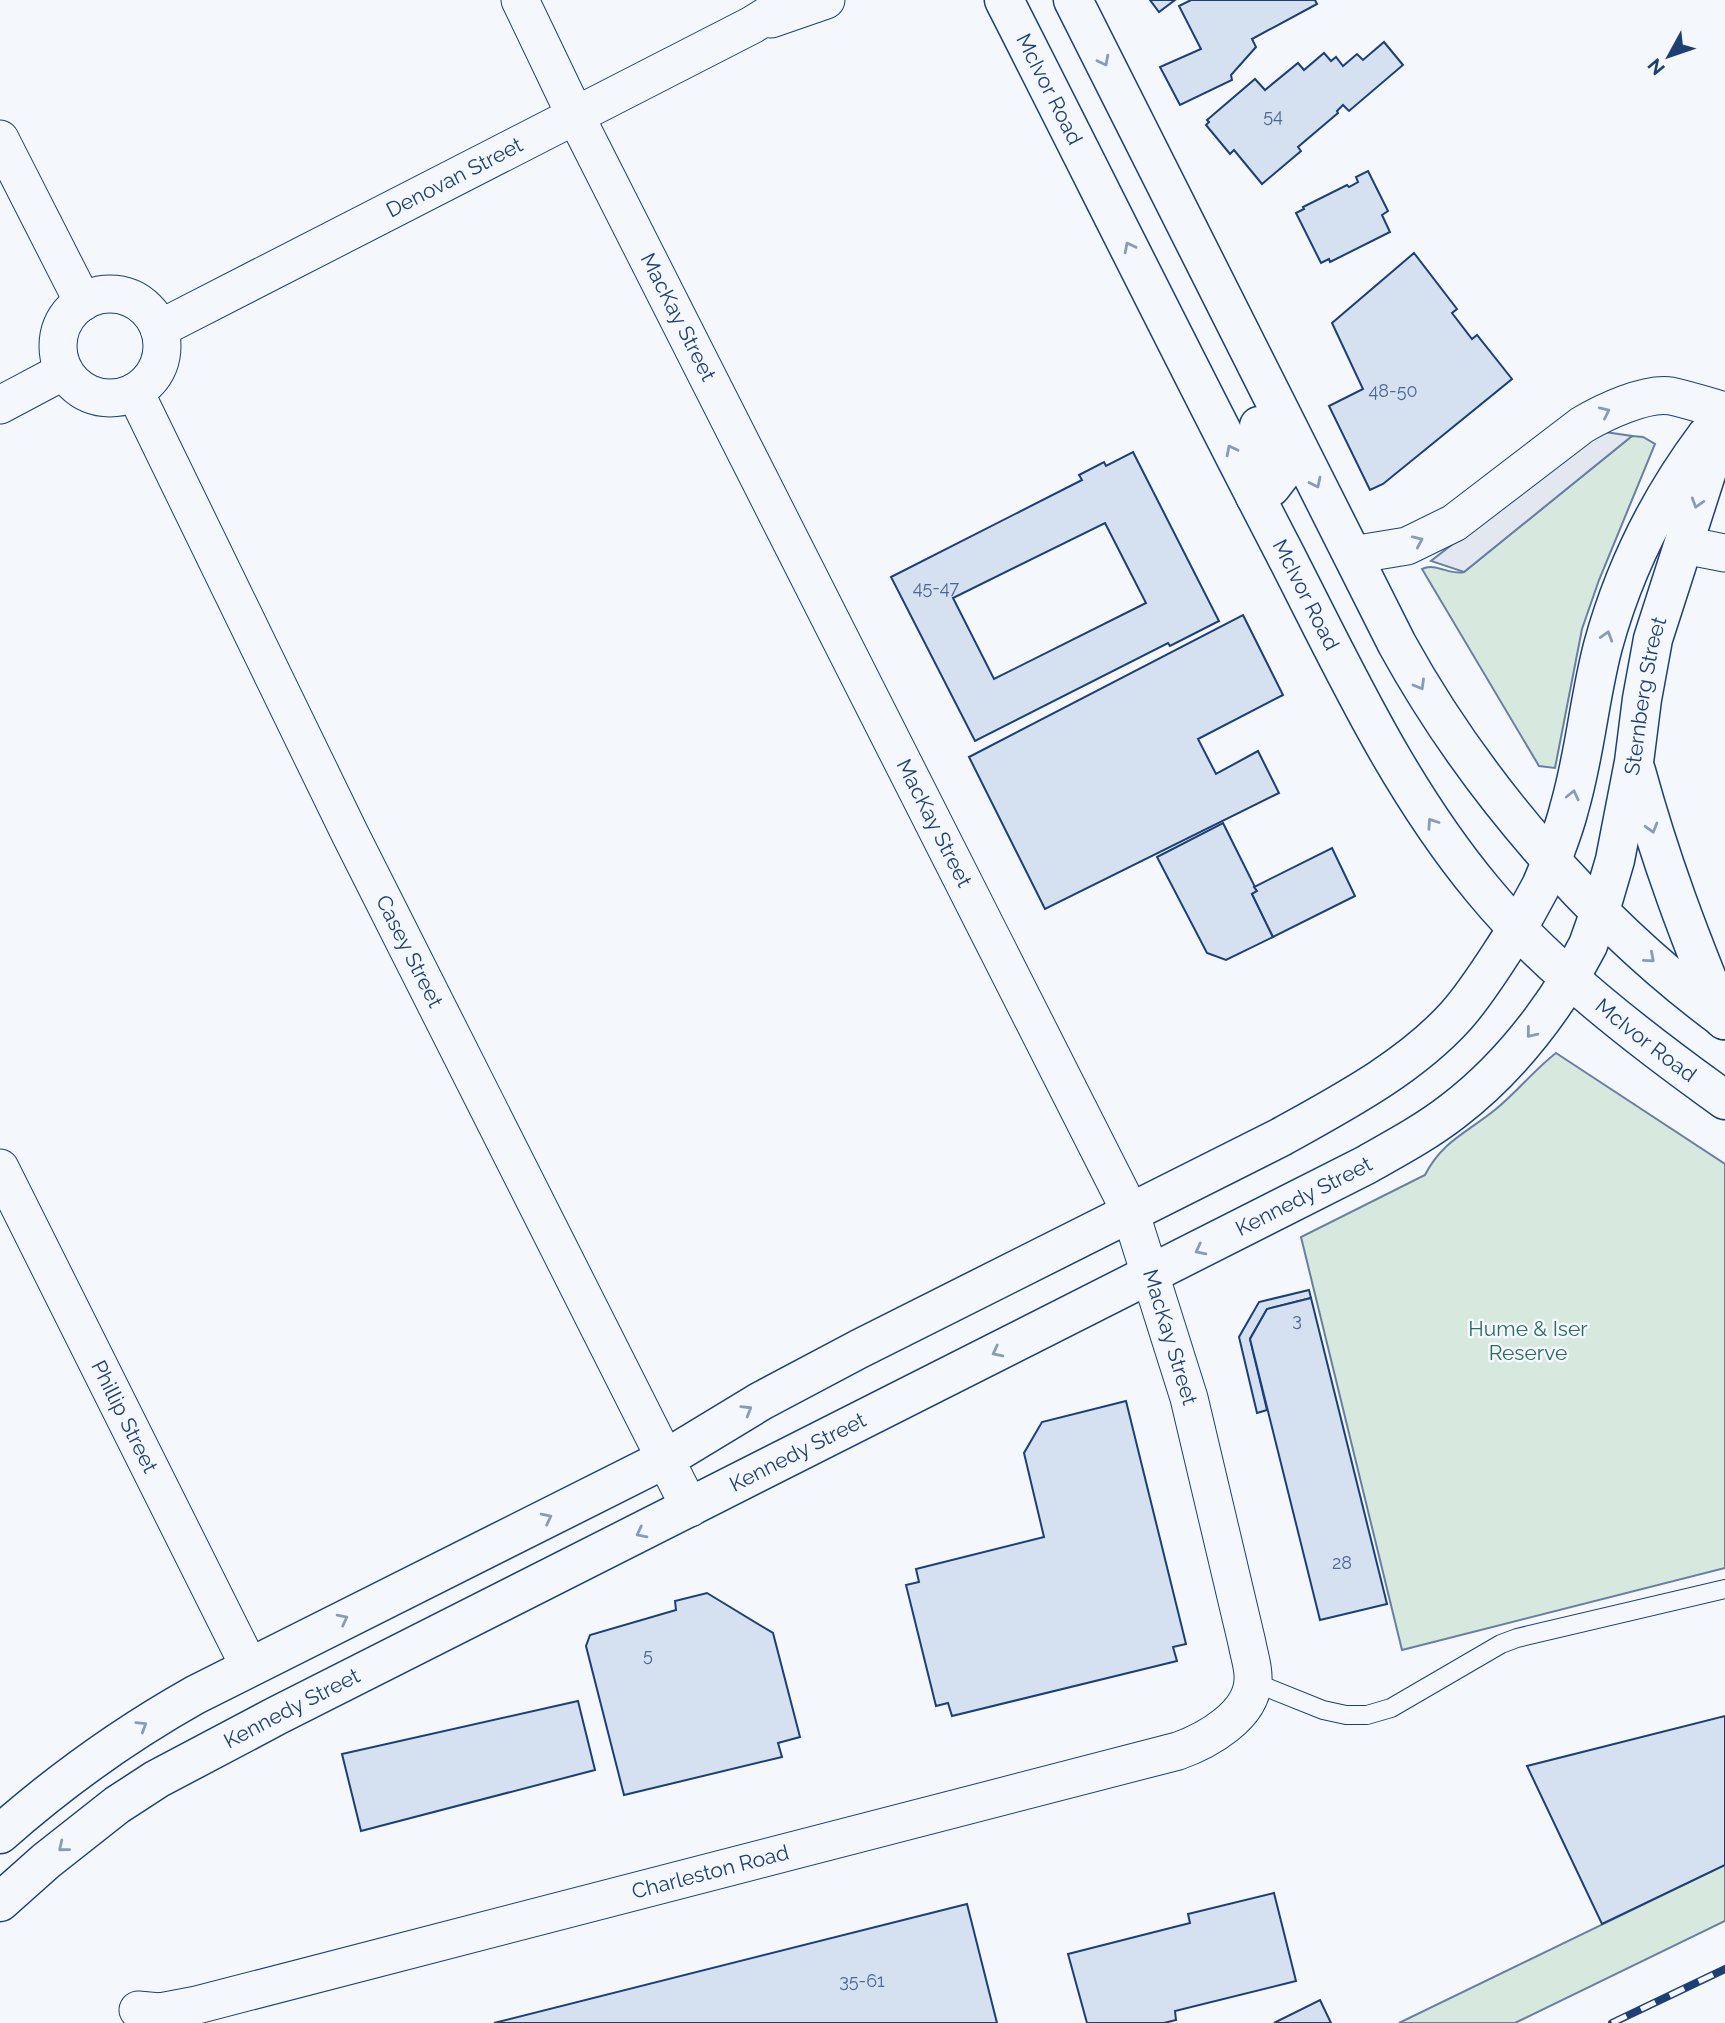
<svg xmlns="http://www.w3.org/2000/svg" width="1725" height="2023" font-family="Raleway,sans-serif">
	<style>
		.green { fill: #d7e8df; stroke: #687fa3; stroke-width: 2 }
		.parking { fill: #e3e8f0; stroke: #687fa3; stroke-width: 2 }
		.building { fill: #d5e0f0; stroke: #1d3f73; stroke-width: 2; fill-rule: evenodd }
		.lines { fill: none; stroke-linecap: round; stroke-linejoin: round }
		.service-casing { stroke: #1d3f73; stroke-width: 20 }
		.minor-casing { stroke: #1d3f73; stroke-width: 39 }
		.tertiary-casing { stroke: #1d3f73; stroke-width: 41 }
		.primary-casing { stroke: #1d3f73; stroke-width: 41 }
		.service { stroke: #f4f7fb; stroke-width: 18 }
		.minor { stroke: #f4f7fb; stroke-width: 37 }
		.tertiary { stroke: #f4f7fb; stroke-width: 38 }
		.primary { stroke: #f4f7fb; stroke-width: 38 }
		.rail-casing { stroke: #1d3f73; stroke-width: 8 }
		.rail { stroke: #f4f7fb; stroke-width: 5; stroke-dasharray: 16; stroke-linecap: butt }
		.oneway { stroke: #889bb7 }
		.labels { text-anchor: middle; stroke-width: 5; stroke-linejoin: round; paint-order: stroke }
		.number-label { font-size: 18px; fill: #4b6792 }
		.street-label { font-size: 21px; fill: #1d3f73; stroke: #f4f7fb }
		.park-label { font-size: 21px; fill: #2c6c60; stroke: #f4f7fb }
	</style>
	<rect width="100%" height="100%" fill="#f4f7fb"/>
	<g class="green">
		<path d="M1632,436l11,1 12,7 -56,136 -17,49 -27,139 -16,-2 -117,-197c14,-7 28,7 42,3z"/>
		<path d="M1556,1053l169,111v404l-323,82 -101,-413 124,-62c17,-34 43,-43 71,-66 21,-17 38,-39 60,-56z"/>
		<path d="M1725,1865v56l-210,102h-116z"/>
	</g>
	<path class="parking" d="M1598,431l34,5 -168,136 -33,-11z"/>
	<g class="building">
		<path d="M1150,0h25l-16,12z"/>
		<path d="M1191,0h124l2,4 -65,35 4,8 -25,28 1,5 -52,25 -20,-38 41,-18 -22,-43z"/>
		<path d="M1384,42l19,23 -54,46 -6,-6 -6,6 1,2 -40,34 3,4 -39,33 -28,-34 -4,4 -24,-29 3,-3 -2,-2 48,-41 10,11 33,-27 6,7 20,-17 7,8 5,-4 7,9 14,-12 6,6z"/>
		<path d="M1368,171l20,40 -6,4 8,17 -60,30 -1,-3 -8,4 -25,-50 8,-4 -1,-2 44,-22 2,2 9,-5 -2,-5z"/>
		<path d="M1414,253l43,56 -5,4 20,26 5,-4 35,44 -129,105 -13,6 -41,-84 34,-17 -31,-66z"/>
		<path d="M1133,452l86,169 -49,25 -2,-3 -193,98 -84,-164 191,-97 -3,-5 25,-13 2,4zM1105,523l41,80 -152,76 -41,-81z"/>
		<path d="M1243,615l40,80 -85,44 18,35 42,-23 21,42 -234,116 -76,-152z"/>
		<path d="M1223,823l34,68 -5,3 21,43 -47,23 -19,-7 -50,-96z"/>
		<path d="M1332,848l23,48 -82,41 -21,-43 5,-3 -3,-4z"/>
		<path d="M1309,1290l2,8 -44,11 -17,30 17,71 -10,3 -18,-76 20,-35z"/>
		<path d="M1311,1298l76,306 -67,16 -70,-281 17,-30z"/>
		<path d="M1126,1401l60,243 -13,3 4,14 -225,55 -4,-13 -12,3 -30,-121 13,-3 -3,-13 128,-32 -20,-84 18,-31z"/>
		<path d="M707,1593l66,40 27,104 -22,6 4,14 -158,38 -38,-149 4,-11 86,-25 -1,-9z"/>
		<path d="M578,1701l17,69 -234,61 -19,-77z"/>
		<path d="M1725,1716v149l-123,59 -75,-158z"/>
		<path d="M1274,1893l22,88 -121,30 1,9 -12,3h-77l-19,-69 122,-31 -2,-9z"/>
		<path d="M967,1904l30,119h-503z"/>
		<path d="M1320,2000l11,23h-57z"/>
	</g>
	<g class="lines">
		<g class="service-casing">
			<path id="service" d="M1253,1682l70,28 23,5h21l24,-7 110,-64 16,-6 208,-49"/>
		</g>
		<g class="minor-casing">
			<g id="minor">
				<path d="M771,19l55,-19"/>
				<path d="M0,139l83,163"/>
				<circle cx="110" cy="346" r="52"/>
				<path id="s1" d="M159,329l593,-304 40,-25"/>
				<path id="s2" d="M135,392l215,442 340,674"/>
				<path d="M0,405l64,-34"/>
				<path d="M1684,545l41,8"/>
				<path d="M1352,555l55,-9 47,-23 128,-98c22,-13 64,-33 89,-29 18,4 36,10 54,15"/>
				<path id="s3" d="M0,1168l249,498"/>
				<path id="s4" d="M138,2010l22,2 37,-7 981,-254c28,-10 74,-35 75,-71 1,-12 -4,-25 -6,-37l-58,-245 -59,-187 -555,-1096 -55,-115"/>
			</g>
		</g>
		<g class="tertiary-casing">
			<g id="tertiary">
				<path d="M1636,771c24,88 53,165 88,249"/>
				<path d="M1552,860c6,-17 13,-34 17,-51 16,-54 20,-110 34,-163 21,-77 56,-147 104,-211"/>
				<path id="s5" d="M1600,911l15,-51 19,-98 8,-63 11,-60 72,-224"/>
				<path d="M0,1834c61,-54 124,-99 195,-139l472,-237 94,-57 98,-52 422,-212c61,-34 128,-69 175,-121 24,-27 42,-59 62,-88"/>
				<path id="s6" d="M0,1902l46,-41 71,-56 40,-26 121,-64 1088,-550c30,-17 60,-33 87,-54 47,-36 86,-83 117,-133"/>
			</g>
		</g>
		<g class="primary-casing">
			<g id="primary">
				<path id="s7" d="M1004,0c93,183 184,367 279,550 60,117 115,238 200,340 63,77 161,152 242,210"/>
				<path d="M1073,0l324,644c78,142 198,280 328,376"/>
				<path d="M1255,496l16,-9 10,-13 -22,-48"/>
				<path d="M1518,928l23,-42 11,-26"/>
				<path d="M1570,978l18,-33 12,-34"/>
			</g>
		</g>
		<use href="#service" class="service"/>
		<use href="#minor" class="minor"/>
		<use href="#tertiary" class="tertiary"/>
		<use href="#primary" class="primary"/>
		<g class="rail-casing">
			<path id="rail" d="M1612,2023l113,-54"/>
		</g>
		<use href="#rail" class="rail"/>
	</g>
	<defs><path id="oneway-chevron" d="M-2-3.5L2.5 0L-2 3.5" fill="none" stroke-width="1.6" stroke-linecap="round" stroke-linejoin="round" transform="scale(1.75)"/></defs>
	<g class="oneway">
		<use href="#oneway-chevron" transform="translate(1104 61) rotate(63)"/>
		<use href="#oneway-chevron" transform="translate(1129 247) rotate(-117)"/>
		<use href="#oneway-chevron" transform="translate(1605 412) rotate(-25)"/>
		<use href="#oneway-chevron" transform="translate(1231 450) rotate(-117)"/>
		<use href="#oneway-chevron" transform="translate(1316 483) rotate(64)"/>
		<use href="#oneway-chevron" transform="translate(1697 503) rotate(107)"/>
		<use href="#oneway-chevron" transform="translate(1418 541) rotate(-24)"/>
		<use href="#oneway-chevron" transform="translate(1607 636) rotate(-73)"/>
		<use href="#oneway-chevron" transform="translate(1420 685) rotate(60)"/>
		<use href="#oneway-chevron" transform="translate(1573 795) rotate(-77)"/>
		<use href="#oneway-chevron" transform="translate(1432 823) rotate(-124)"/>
		<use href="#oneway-chevron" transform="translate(1652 828) rotate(74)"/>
		<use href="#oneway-chevron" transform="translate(1650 958) rotate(41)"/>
		<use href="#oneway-chevron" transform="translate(1531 1033) rotate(129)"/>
		<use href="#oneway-chevron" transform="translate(1200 1250) rotate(153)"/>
		<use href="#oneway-chevron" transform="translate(997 1352) rotate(153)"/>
		<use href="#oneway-chevron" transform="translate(747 1410) rotate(-31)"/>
		<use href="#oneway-chevron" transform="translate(547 1518) rotate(-27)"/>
		<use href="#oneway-chevron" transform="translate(641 1533) rotate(153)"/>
		<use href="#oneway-chevron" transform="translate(343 1619) rotate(-27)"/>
		<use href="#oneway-chevron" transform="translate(142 1726) rotate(-32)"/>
		<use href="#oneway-chevron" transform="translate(63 1847) rotate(141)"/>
	</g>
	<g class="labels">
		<g class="number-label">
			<text x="1273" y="122">54</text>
			<text x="1393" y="397">48-50</text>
			<text x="936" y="594">45-47</text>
			<text x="1297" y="1326">3</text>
			<text x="1342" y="1569">28</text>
			<text x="648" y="1661">5</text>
			<text x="862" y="1987">35-61</text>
		</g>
		<g class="street-label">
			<text dy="7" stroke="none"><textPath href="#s7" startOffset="100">McIvor Road</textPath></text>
			<text dy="7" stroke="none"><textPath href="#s1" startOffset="332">Denovan Street</textPath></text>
			<text transform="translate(678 317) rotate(63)" y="7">MacKay Street</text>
			<text dy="7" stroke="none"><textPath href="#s7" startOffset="667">McIvor Road</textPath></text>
			<text dy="7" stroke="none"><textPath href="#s5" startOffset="220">Sternberg Street</textPath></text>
			<text transform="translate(934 823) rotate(63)" y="7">MacKay Street</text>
			<text dy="7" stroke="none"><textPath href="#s2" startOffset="623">Casey Street</textPath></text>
			<text dy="7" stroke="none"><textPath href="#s7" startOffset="1234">McIvor Road</textPath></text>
			<text dy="7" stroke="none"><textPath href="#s6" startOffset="1486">Kennedy Street</textPath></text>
			<text transform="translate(1170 1337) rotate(73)" y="7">MacKay Street</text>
			<text dy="7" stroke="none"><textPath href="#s3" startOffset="278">Phillip Street</textPath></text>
			<text dy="7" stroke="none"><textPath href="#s6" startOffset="919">Kennedy Street</textPath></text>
			<text dy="7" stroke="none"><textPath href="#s6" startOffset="352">Kennedy Street</textPath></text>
			<text dy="7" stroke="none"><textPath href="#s4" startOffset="590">Charleston Road</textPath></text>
		</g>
		<g class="park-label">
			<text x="1528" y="1336">Hume &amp; Iser<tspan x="1528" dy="24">Reserve</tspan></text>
		</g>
	</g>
	<g transform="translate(1669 56) rotate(230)" stroke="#f4f7fb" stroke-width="5" paint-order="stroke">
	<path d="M0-5L12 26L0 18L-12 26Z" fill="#1d3f73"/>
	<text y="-10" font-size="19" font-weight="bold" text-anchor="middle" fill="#1d3f73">N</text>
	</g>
</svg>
